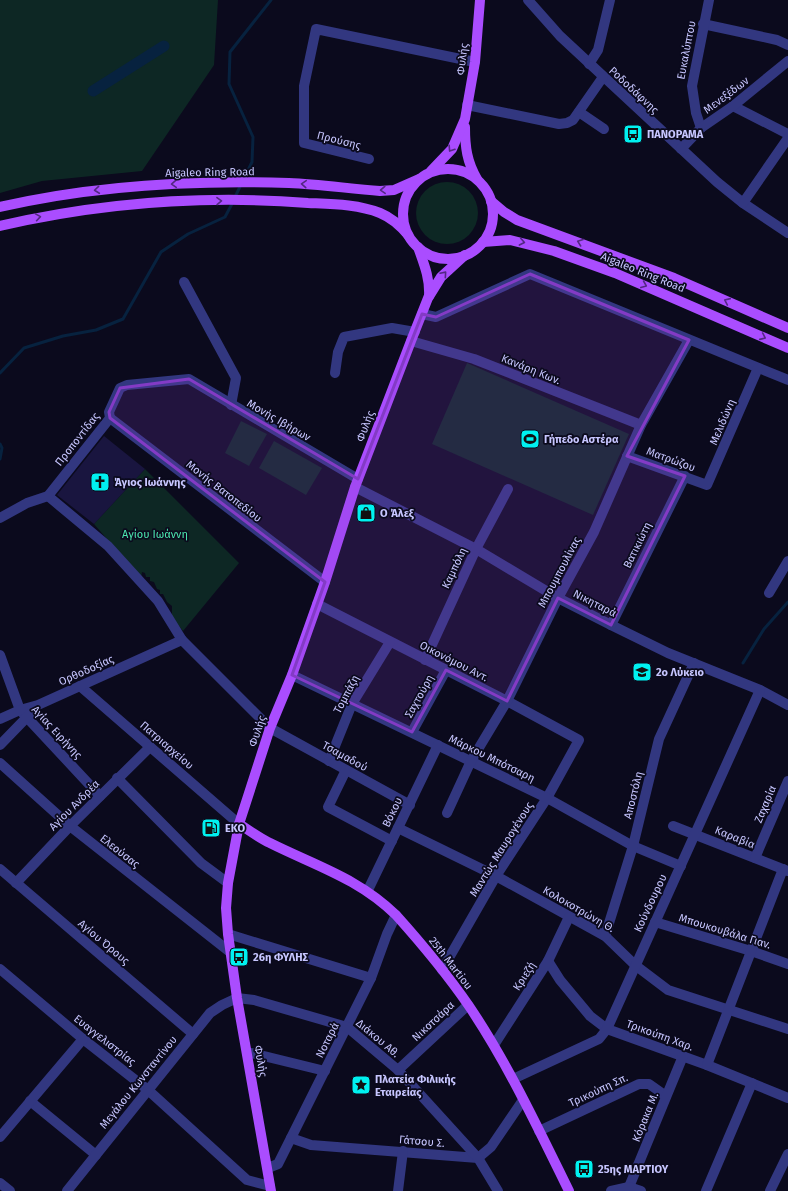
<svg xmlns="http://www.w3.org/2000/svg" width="788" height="1191" font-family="'Fira Sans',sans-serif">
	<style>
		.green { fill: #0d2724 }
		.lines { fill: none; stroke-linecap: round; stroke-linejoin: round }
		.stream { stroke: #07223f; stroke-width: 3 }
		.canal { stroke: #07223f; stroke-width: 11 }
		.building { fill: #19153f }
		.minor { stroke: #323780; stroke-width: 10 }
		.major { stroke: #aa4dff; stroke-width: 10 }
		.oneway { stroke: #532883 }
		.marked { fill: #833bc5; fill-opacity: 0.2; stroke: #833bc5; stroke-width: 3; stroke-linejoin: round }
		.labels { text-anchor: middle; stroke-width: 3.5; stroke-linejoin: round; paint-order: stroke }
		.street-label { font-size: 11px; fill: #c7c6ff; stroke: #0b0a1d }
		.poi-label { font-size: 11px; font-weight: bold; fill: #c7c6ff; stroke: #0b0a1d; text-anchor: start }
		.park-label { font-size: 11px; fill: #4be6af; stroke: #0b0a1d }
	</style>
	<rect width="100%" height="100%" fill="#0b0a1d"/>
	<g class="green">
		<path d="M0,0h218l-4,65 -72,106 -100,10 -42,12z"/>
		<circle cx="447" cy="213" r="31"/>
		<path d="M467,363l162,71 -36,81 -161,-71z"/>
		<path d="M241,421l26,13 -18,32 -24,-13z"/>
		<path d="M274,441l48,27 -16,27 -47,-27z"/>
		<path d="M145,469l94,94 -56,68 -11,-14v-11l-5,-4 -4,-8h-3v-4l-3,-1 -3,-7 -4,-1v-4h-4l-1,-4 -3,-1 -1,6 -47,-54z"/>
	</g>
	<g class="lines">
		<g class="stream">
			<path d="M235,197l17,-35 1,-25 -24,-53 1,-32 41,-52"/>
			<path d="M0,373l24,-25 39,-12 33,-6 27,-11 38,-67 27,-18 37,-17 8,-15"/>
			<path d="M0,444l2,4 -2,11"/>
			<path d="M743,663l21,-34 24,-27"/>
		</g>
		<path class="canal" d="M93,91l71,-45"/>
	</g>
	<path class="building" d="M104,436l41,33 -51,55 -37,-29z"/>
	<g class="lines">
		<g class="minor">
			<path d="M528,0l32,36 157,146 26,21 45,30"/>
			<path d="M703,24l74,16 11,5"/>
			<path d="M589,64l9,-14 12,-50"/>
			<path d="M467,105l92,19 8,-1 6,-3 30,-43"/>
			<path d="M733,106l55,28"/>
			<path d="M579,112l25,17"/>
			<path d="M701,128l-5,-15 -4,-27 17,-86"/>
			<path d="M681,149l20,-21 32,-22 55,-45"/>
			<path d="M369,159l-65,-16v-57l12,-57 159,33"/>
			<path d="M743,203l45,-65"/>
			<path d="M184,282l52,96 -5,27"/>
			<path d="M422,314l14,3 94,-43 258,106"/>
			<path d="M411,341l63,18 167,66"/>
			<path d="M335,373l3,-21 6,-15 48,-9 23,4"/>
			<path d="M110,418l215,164"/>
			<path d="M627,456l80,29 51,-117"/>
			<path d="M355,487l121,62 82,49 53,27 57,28 92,37 28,15"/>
			<path d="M48,496l60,50 50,55 24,39 88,88 140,77"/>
			<path d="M0,518l27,-15 21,-7 62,-78 -1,-6 11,-24 7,-3 62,-6 169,100"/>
			<path d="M769,593l19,-32"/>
			<path d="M317,604l190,97 72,39 -32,58 -51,78 -54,94"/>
			<path d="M611,625l74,-149"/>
			<path d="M0,655l20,55 80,86"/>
			<path d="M425,660l51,-111 32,-60"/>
			<path d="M292,675l255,123 86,48 48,20"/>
			<path d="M80,686l159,138"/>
			<path d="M0,719l20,-9 18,-5 144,-65"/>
			<path d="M412,732l34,-62"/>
			<path d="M0,745l31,-32"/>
			<path d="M329,761l23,-57 38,-62"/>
			<path d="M0,763l70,63 160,126"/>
			<path d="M346,770l-18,37 64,34"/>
			<path d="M117,778l84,85 27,20"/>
			<path d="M447,813l24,-52 36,-60 51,-103 36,-66 47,-107 48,-85"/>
			<path d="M673,826l115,45"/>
			<path d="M398,828l98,48 109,60 30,29 33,25 120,39"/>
			<path d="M755,858l33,-77"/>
			<path d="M0,869l193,165"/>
			<path d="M16,883l54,-57 80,-79"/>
			<path d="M368,890l70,-145"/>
			<path d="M655,922l96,29 37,13"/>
			<path d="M228,934l143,44"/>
			<path d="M605,936l28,-90 26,-107 35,-76"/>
			<path d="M548,961l12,19 30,36 17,13 100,36 81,33"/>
			<path d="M0,969l83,70 65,51 99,90 23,6"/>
			<path d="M494,1045l54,-84 21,-44"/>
			<path d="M247,1052l78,19"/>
			<path d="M707,1065l76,-196"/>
			<path d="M398,1070l70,-65"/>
			<path d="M513,1079l86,-40 8,-10 153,-339"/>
			<path d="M30,1101l66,54"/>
			<path d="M539,1131l100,-47h10l17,12"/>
			<path d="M0,1137l83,-98"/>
			<path d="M291,1138l20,7 167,13 13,-11 32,-47"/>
			<path d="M268,1168l10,-4 93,-186 16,-44 9,-19"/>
			<path d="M0,1183l10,8"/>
			<path d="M629,1187l54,-131"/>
			<path d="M67,1191l143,-178 12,-8 15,-7 17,2 93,27 51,43 80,88 20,33"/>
			<path d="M398,1191l5,-40"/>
			<path d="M611,1191l18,-4 12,4"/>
			<path d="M706,1191l46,-108"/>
			<path d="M770,1191l18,-37"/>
		</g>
		<g class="major">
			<path d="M465,127c0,20 2,35 12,52"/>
			<circle cx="448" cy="214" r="45"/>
			<path d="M431,171l21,-22 13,-30 10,-57 5,-62"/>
			<path d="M491,201l13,11 13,8 157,58 114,50"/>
			<path d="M0,207c95,-22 192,-27 289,-24 31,1 61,6 91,8l14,-1 25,-11"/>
			<path d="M0,226c100,-23 206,-31 308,-23 23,1 50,1 72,10 12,5 20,12 28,22"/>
			<path d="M483,242l27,-2 44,11 61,22 173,75"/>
			<path d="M418,247c6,17 12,31 11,49"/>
			<path d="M239,824c10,6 20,14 31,19 46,23 88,35 126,72 26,29 51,59 73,91 39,58 69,122 100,185"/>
			<path d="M271,1191l-34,-193 -9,-64 -2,-26 2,-25 11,-59 31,-96 22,-53 33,-93 30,-95 56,-146 17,-43 13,-21 24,-22"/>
		</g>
	</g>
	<defs><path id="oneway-chevron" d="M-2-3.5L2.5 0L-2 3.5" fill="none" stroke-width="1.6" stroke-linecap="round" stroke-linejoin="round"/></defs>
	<g class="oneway">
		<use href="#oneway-chevron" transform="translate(451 149) rotate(123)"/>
		<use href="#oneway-chevron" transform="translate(174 184) rotate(176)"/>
		<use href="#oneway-chevron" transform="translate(304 184) rotate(-176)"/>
		<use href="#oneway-chevron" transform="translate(97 190) rotate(174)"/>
		<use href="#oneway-chevron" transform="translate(383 190) rotate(177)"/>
		<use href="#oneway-chevron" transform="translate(219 201) rotate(-1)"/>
		<use href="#oneway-chevron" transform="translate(38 217) rotate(-9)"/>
		<use href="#oneway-chevron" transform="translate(522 242) rotate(11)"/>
		<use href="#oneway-chevron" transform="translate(580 242) rotate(-160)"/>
		<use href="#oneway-chevron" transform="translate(444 274) rotate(-49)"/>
		<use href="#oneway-chevron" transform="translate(644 285) rotate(23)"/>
		<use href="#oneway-chevron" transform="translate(727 301) rotate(-156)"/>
		<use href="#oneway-chevron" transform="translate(763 337) rotate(24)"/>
	</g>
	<path class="marked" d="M530,274l159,66 -62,116 58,20 -74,149 -53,-27 -51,103 -61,-31 -34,62 -120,-57 33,-93 -215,-164 -1,-6 11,-24 69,-9 169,100 64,-165 14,3z"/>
	<defs>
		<g id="bus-square" transform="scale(1)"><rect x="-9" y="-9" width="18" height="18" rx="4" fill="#00f1f0" stroke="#0b0a1d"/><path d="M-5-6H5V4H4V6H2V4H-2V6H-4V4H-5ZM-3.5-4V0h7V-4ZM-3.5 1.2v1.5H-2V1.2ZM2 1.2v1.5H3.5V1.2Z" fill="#111"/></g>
		<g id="stadium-square" transform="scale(1)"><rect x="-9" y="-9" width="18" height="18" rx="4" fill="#00f1f0" stroke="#0b0a1d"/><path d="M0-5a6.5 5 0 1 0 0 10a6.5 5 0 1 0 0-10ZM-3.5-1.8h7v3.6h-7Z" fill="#111"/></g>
		<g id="church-square" transform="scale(1)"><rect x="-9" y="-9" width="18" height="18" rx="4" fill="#00f1f0" stroke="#0b0a1d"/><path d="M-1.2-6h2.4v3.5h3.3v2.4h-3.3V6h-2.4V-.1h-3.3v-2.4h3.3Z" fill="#111"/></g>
		<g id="shop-square" transform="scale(1)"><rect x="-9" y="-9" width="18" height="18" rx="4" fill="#00f1f0" stroke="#0b0a1d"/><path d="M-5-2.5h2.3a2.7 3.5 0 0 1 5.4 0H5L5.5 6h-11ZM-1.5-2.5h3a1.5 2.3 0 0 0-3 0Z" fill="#111"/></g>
		<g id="school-square" transform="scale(1)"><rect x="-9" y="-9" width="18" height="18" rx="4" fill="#00f1f0" stroke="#0b0a1d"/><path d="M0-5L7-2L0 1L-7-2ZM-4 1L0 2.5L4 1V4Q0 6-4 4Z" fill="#111"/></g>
		<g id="fuel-square" transform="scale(1)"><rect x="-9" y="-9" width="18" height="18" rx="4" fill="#00f1f0" stroke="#0b0a1d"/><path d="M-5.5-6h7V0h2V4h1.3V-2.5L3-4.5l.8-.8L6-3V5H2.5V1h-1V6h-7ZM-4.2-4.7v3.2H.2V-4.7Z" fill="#111"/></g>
		<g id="sight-square" transform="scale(1)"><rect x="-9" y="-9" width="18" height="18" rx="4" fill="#00f1f0" stroke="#0b0a1d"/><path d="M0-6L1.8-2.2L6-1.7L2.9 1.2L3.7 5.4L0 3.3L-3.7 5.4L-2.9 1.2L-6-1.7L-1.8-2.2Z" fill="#111"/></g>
	</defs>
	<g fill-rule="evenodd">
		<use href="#bus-square" x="633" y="134"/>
		<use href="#stadium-square" x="530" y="439"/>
		<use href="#church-square" x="100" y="482"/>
		<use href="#shop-square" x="366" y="513"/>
		<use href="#school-square" x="642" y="672"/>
		<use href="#fuel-square" x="211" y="828"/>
		<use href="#bus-square" x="239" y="957"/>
		<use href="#sight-square" x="361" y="1085"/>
		<use href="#bus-square" x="584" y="1169"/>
	</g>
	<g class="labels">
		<g class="street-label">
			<text transform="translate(686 50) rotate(-79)" y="4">Ευκαλύπτου</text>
			<text transform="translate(462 59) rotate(-83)" y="4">Φυλής</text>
			<text transform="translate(634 90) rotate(43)" y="4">Ροδοδάφνης</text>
			<text transform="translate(726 95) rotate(-37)" y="4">Μενεξέδων</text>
			<text transform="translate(339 140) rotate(14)" y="4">Προύσης</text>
			<text transform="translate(210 172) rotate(-1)" y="4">Aigaleo Ring Road</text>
			<text transform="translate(643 272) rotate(22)" y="4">Aigaleo Ring Road</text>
			<text transform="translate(531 369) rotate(22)" y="4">Κανάρη Κων.</text>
			<text transform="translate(279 420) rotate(30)" y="4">Μονής Ιβήρων</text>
			<text transform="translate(722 422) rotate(-67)" y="4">Μελιδώνη</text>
			<text transform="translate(365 426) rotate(-69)" y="4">Φυλής</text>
			<text transform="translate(77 439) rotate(-52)" y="4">Προποντίδας</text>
			<text transform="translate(671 459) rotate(20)" y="4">Ματρώζου</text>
			<text transform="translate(224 491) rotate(38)" y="4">Μονής Βατοπεδίου</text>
			<text transform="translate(637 545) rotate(-64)" y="4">Βατικιώτη</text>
			<text transform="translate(454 568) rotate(-65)" y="4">Καμπόλη</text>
			<text transform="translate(559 572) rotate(-62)" y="4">Μπουμπουλίνας</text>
			<text transform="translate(595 603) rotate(27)" y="4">Νικηταρά</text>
			<text transform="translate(454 661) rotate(27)" y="4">Οικονόμου Αντ.</text>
			<text transform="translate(86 670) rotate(-24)" y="4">Ορθοδοξίας</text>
			<text transform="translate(346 694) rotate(-62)" y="4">Τομπάζη</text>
			<text transform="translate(419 696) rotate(-61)" y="4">Σαχτούρη</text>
			<text transform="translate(257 731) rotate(-71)" y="4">Φυλής</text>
			<text transform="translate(57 732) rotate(47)" y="4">Αγίας Ειρήνης</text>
			<text transform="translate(167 745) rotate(41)" y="4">Πατριαρχείου</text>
			<text transform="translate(345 756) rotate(29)" y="4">Τσαμαδού</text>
			<text transform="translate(492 758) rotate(26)" y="4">Μάρκου Μπότσαρη</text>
			<text transform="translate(633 795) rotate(-76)" y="4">Αποστόλη</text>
			<text transform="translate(765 804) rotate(-67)" y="4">Ζαχαρία</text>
			<text transform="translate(74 805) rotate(-45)" y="4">Αγίου Ανδρέα</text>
			<text transform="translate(392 812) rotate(-64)" y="4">Βόκου</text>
			<text transform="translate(735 837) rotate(22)" y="4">Καραβία</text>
			<text transform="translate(501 849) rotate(-58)" y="4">Μαντώς Μαυρογένους</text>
			<text transform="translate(120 851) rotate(38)" y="4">Ελεούσας</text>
			<text transform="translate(650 903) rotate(-65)" y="4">Κούνδουρου</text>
			<text transform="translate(579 909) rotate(30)" y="4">Κολοκοτρώνη Θ.</text>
			<text transform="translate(725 931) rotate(17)" y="4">Μπουκουβάλα Γιαν.</text>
			<text transform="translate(104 942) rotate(40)" y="4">Αγίου Όρους</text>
			<text transform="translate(451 963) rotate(52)" y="4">25th Martiou</text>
			<text transform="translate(524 976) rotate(-57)" y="4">Κριεζή</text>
			<text transform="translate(433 1021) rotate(-43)" y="4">Νικοτσάρα</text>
			<text transform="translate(660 1035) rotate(20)" y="4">Τρικούπη Χαρ.</text>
			<text transform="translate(378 1038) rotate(40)" y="4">Διάκου Αθ.</text>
			<text transform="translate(105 1040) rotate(38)" y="4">Ευαγγελιστρίας</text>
			<text transform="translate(327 1040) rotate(-63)" y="4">Νοταρά</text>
			<text transform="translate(261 1061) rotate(80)" y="4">Φυλής</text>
			<text transform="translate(138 1082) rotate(-51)" y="4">Μεγάλου Κωνσταντίνου</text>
			<text transform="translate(598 1090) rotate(-25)" y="4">Τρικούπη Σπ.</text>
			<text transform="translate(645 1117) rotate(-68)" y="4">Κόρακα Μ.</text>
			<text transform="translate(422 1141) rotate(5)" y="4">Γάτσου Σ.</text>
		</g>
		<g class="poi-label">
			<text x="647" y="138">ΠΑΝΟΡΑΜΑ</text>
			<text x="544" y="443">Γήπεδο Αστέρα</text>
			<text x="114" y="486">Άγιος Ιωάννης</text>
			<text x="380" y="517">Ο Άλεξ</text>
			<text x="656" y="676">2ο Λύκειο</text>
			<text x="225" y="832">EKO</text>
			<text x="253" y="961">26η ΦΥΛΗΣ</text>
			<text x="375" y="1083">Πλατεία Φιλικής<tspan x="375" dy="13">Εταιρείας</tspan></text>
			<text x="598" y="1173">25ης ΜΑΡΤΙΟΥ</text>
		</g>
		<g class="park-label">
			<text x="155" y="538">Αγίου Ιωάννη</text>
		</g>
	</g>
</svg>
